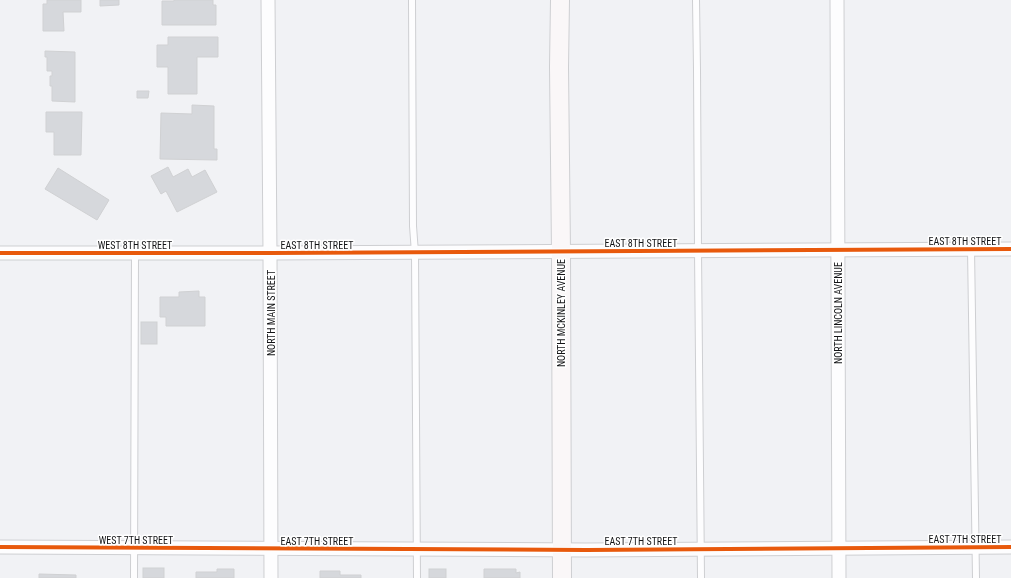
<svg xmlns="http://www.w3.org/2000/svg" width="1011" height="578" font-family="'Roboto Condensed',sans-serif">
	<style>
		.building { fill: #d6d8dc; stroke: #d0d1d3 }
		.lines { fill: none; stroke-linecap: round; stroke-linejoin: round }
		.service-casing { stroke: #cecfd2; stroke-width: 8 }
		.minor-casing { stroke: #cecfd2; stroke-width: 15 }
		.secondary-casing { stroke: #cecfd2; stroke-width: 20 }
		.service { stroke: #fdfdfe; stroke-width: 6 }
		.minor { stroke: #fdfdfe; stroke-width: 13 }
		.secondary { stroke: #faf7f8; stroke-width: 18 }
		.cycleway-casing { stroke: #fff; stroke-width: 6 }
		.cycleway { stroke: #e8590c; stroke-width: 4 }
		.labels { text-anchor: middle; stroke-width: 3; stroke-linejoin: round; paint-order: stroke }
		.street-label { font-size: 10px; fill: #131416; stroke: #fff }
	</style>
	<rect width="100%" height="100%" fill="#f1f2f5"/>
	<g class="building">
		<path d="M47,0h34v12h-18l1,19h-21v-27h4z"/>
		<path d="M100,0h19v5l-19,1z"/>
		<path d="M174,0h39v5h3v20h-54v-24h12z"/>
		<path d="M168,37h50v20h-21v37h-29v-27h-11v-22h11z"/>
		<path d="M45,51l30,1v50l-23,-1v-15h-2v-10h2v-5h-5v-14h-2z"/>
		<path d="M137,91h12l-1,7h-11z"/>
		<path d="M192,105l22,1v43h3v11l-57,-1 1,-46 31,1z"/>
		<path d="M46,112h36l-1,43h-27v-23h-8z"/>
		<path d="M168,167l5,10 15,-8 4,8 13,-7 12,22 -40,20 -11,-21 -5,3 -10,-18z"/>
		<path d="M58,168l51,32 -12,20 -52,-31z"/>
		<path d="M199,291v6h6v29h-39v-9h-6v-20h19v-5z"/>
		<rect x="141" y="322" width="16" height="22"/>
		<rect x="143" y="568" width="21" height="10"/>
		<path d="M217,569h17v9h-38v-6h21z"/>
		<rect x="429" y="569" width="17" height="9"/>
		<path d="M484,569h32v4l4,-1v6h-36z"/>
		<path d="M320,571h20v4h21v3h-41z"/>
		<path d="M39,574l37,1v3h-37z"/>
	</g>
	<g class="lines">
		<g class="service-casing">
			<g id="service">
				<path d="M412,0l1,226 2,27 2,325"/>
				<path d="M696,0l1,69 1,182 3,327"/>
				<path d="M971,249l5,329"/>
				<path d="M134,578l1,-325"/>
			</g>
		</g>
		<g class="minor-casing">
			<g id="minor">
				<path d="M268,0l2,253 1,325"/>
				<path d="M837,0l2,578"/>
				<path d="M0,253h270l741,-4"/>
				<path d="M0,547l586,3 425,-3"/>
			</g>
		</g>
		<g class="secondary-casing">
			<path id="secondary" d="M560,0l-1,67 2,185 1,326"/>
		</g>
		<use href="#service" class="service"/>
		<use href="#minor" class="minor"/>
		<use href="#secondary" class="secondary"/>
		<g class="cycleway-casing">
			<g id="cycleway">
				<path d="M0,253h270l741,-4"/>
				<path d="M0,547l586,3 425,-3"/>
			</g>
		</g>
		<use href="#cycleway" class="cycleway"/>
	</g>
	<g class="labels">
		<g class="street-label">
			<text x="965" y="245">EAST 8TH STREET</text>
			<text x="641" y="247">EAST 8TH STREET</text>
			<text x="135" y="249">WEST 8TH STREET</text>
			<text x="317" y="249">EAST 8TH STREET</text>
			<text transform="translate(271 313) rotate(-90)" y="4">NORTH MAIN STREET</text>
			<text transform="translate(561 313) rotate(-90)" y="4">NORTH MCKINLEY AVENUE</text>
			<text transform="translate(838 313) rotate(-90)" y="4">NORTH LINCOLN AVENUE</text>
			<text x="965" y="543">EAST 7TH STREET</text>
			<text x="136" y="544">WEST 7TH STREET</text>
			<text x="317" y="545">EAST 7TH STREET</text>
			<text x="641" y="545">EAST 7TH STREET</text>
		</g>
	</g>
</svg>
